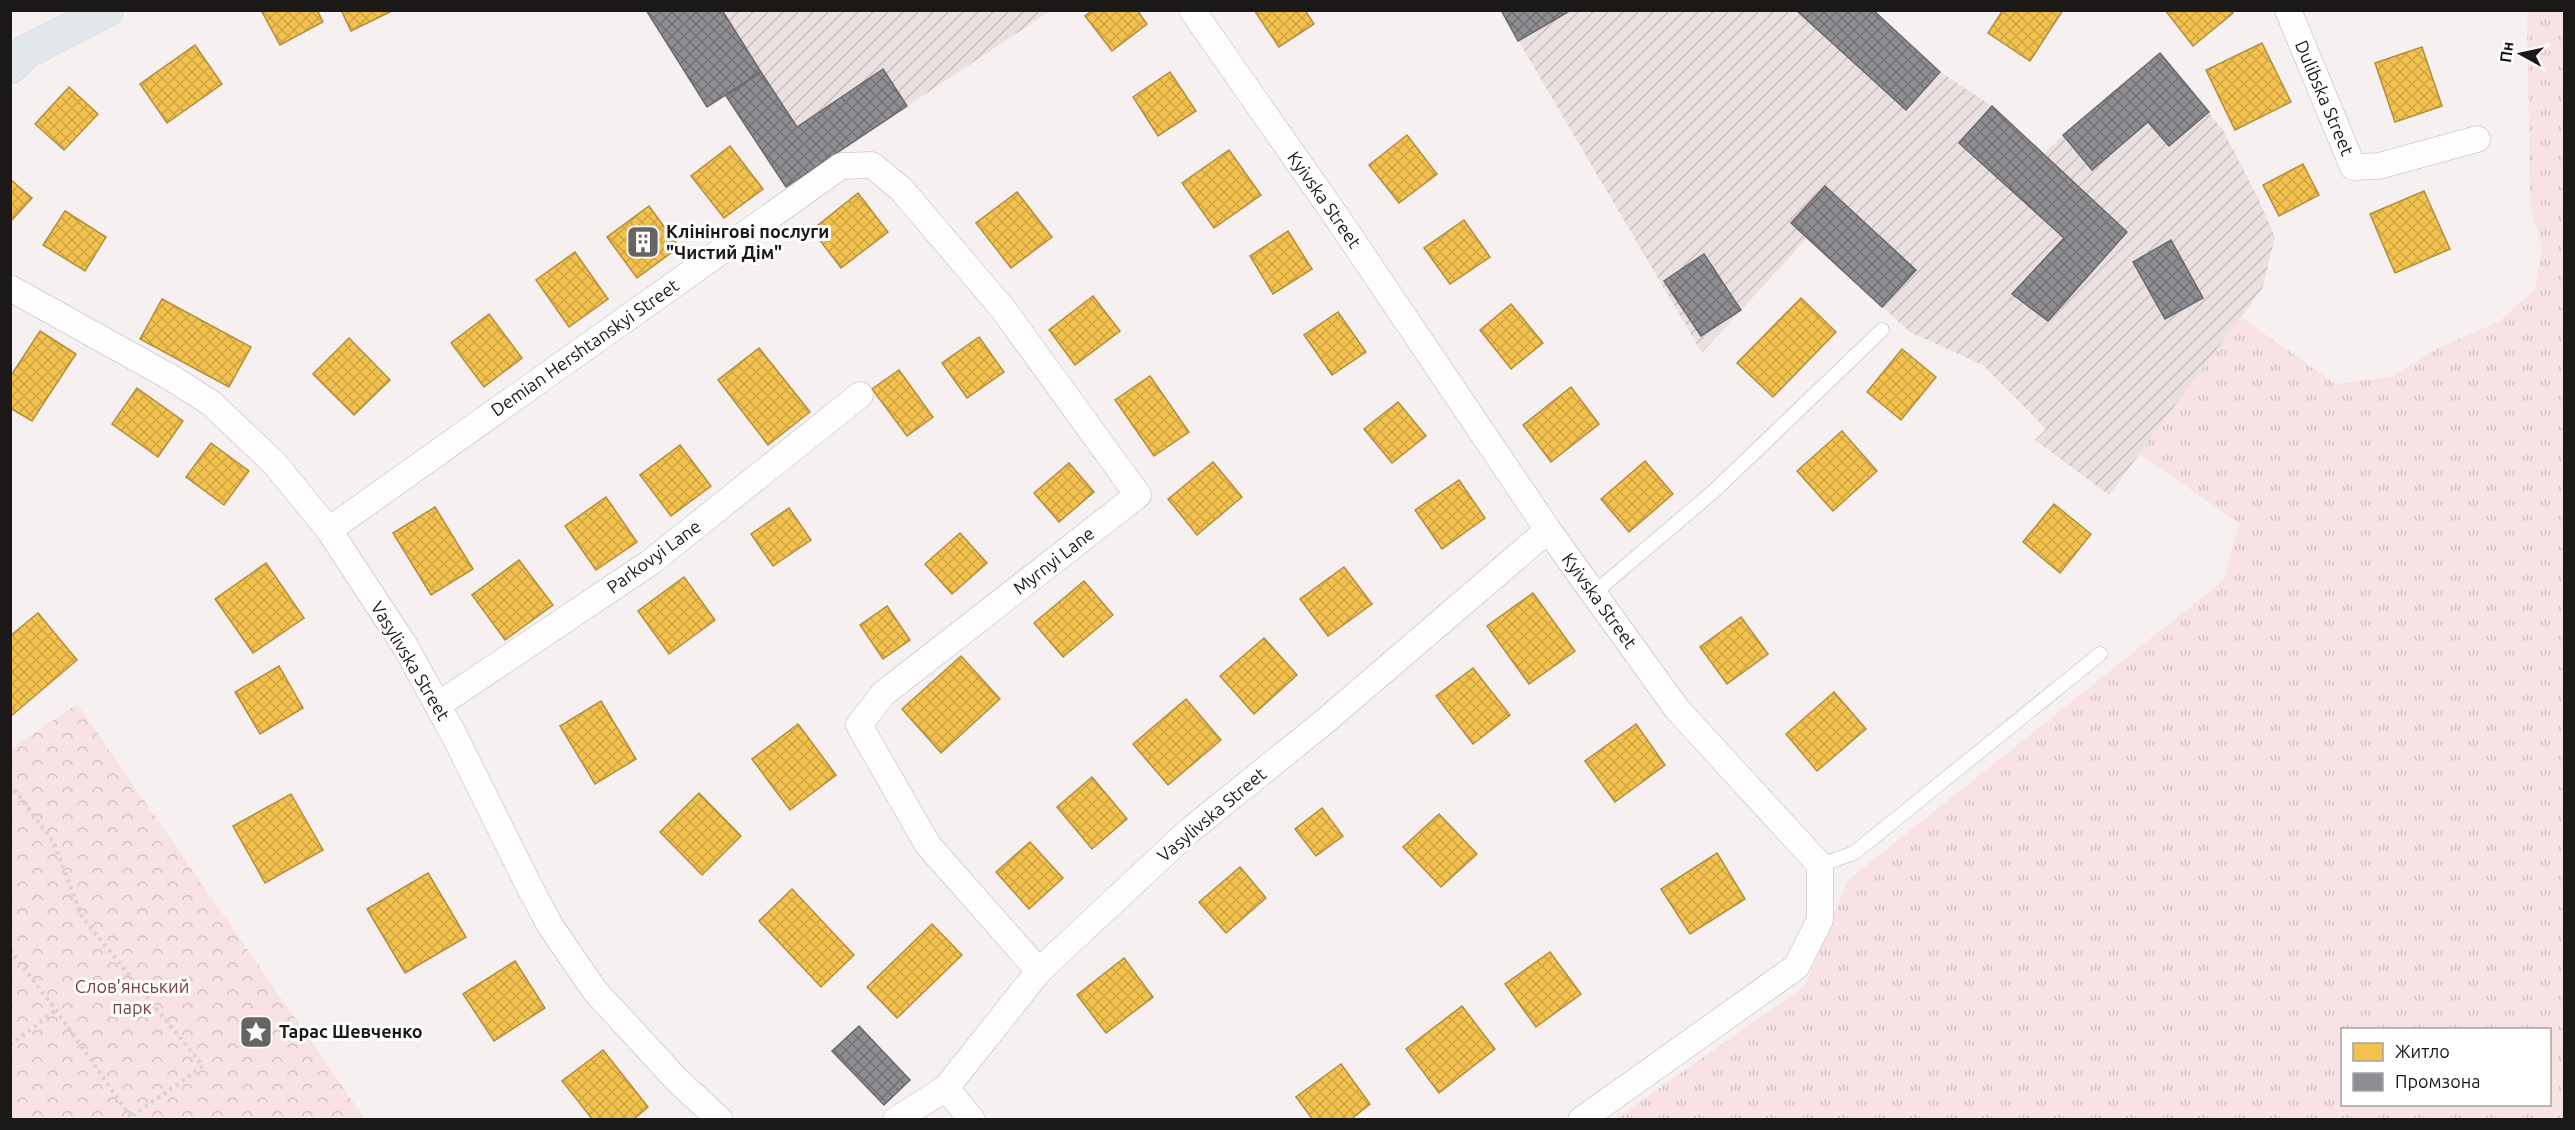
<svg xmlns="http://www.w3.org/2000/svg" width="2575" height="1130" font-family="Ubuntu,sans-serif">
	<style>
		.industrial { fill: url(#industrial-furrows) }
		.grass { fill: url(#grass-tufts); fill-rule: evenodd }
		.park { fill: url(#park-crowns) }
		.homes { fill: url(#homes-cross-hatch); stroke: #b28e3e; stroke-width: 1.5 }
		.industry { fill: url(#industry-cross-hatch); stroke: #6b6a6d; stroke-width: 1.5 }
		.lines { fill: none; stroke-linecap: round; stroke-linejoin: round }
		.lane-casing { stroke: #bcb8b8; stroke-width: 15 }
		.street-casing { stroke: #bcb8b8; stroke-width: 27 }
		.primary-casing { stroke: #cecbcc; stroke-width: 34 }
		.path { stroke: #d4d2d2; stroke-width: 4; stroke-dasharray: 3 4.5; stroke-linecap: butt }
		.lane { stroke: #fefdfd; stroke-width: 14 }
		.street { stroke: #fefdfd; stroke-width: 26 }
		.primary { stroke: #e3e8ec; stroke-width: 33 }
		.labels { text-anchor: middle; stroke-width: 6; stroke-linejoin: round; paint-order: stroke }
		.street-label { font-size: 18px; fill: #1b1818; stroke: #fff }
		.poi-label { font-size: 18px; font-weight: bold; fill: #1b1818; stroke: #fff; text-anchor: start }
		.park-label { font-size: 18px; fill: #793f44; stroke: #fff }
	</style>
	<defs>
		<pattern id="industrial-furrows" width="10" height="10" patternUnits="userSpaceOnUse" patternTransform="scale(1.5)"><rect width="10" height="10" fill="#ebe0e0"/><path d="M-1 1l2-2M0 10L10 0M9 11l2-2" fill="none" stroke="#c9bfbf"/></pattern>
		<pattern id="grass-tufts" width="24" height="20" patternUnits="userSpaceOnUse" patternTransform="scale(1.5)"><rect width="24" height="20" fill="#f8e2e4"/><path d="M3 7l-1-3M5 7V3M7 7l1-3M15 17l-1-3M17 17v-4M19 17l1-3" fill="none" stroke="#d4c1c3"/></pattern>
		<pattern id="park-crowns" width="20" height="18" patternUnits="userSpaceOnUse" patternTransform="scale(1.5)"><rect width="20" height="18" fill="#f8e2e4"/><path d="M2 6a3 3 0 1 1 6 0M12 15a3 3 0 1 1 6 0" fill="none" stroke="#d4c1c3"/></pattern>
		<pattern id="homes-cross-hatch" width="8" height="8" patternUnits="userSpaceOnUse" patternTransform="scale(1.5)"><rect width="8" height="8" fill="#f2c14e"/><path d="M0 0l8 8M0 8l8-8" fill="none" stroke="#cfa543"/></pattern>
		<pattern id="industry-cross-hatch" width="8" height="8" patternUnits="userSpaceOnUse" patternTransform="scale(1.5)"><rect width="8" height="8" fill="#8d8d92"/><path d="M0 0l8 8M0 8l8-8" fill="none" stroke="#727276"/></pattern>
	</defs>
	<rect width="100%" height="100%" fill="#f6f0f1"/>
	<g class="industrial">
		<path d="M646,11h404l-264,176 -60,-91 -19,11z"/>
		<path d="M1501,11h372l67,61 52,34 52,48 19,-19 97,-82 63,77 35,68 17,39 -12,50 -154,208 -74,-55 11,-11 -63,-64 -73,-33 -103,-94 -105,115z"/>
	</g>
	<path class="grass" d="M2527,11h37v1108l-950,1 191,-134 42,-105 377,-301 15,-57 -100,-69 102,-137 94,67 55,-7 49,-29 61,-27 35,-32 7,-40 -12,-44zM2342,1030h208v74h-208z"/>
	<path class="park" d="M77,704l288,415h-354v-370z"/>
	<g class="homes">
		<path d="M261,10h56l6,12 -43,23z"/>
		<path d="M341,10h53l-43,21z"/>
		<path d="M1093,10h44l10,14 -35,27 -27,-35z"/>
		<path d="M1254,10h51l9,14 -35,23z"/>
		<path d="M2003,10h60l-33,51 -42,-28z"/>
		<path d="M2165,10h66l2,3 -40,33z"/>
		<path d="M2262,43l29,59 -56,28 -29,-60z"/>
		<path d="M195,45l27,39 -55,39 -27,-39z"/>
		<path d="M2422,47l20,59 -47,16 -20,-59z"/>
		<path d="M1170,72l26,39 -38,25 -25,-39z"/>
		<path d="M69,87l29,27 -34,36 -29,-26z"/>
		<path d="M1407,135l30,39 -38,29 -30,-38z"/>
		<path d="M730,146l33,43 -39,29 -33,-42z"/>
		<path d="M1229,150l32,45 -47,33 -32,-45z"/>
		<path d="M2303,164l16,31 -40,21 -16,-31z"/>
		<path d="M10,179l22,19 -22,24z"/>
		<path d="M2424,191l26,58 -55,24 -25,-59z"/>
		<path d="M1017,192l35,45 -41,31 -35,-45z"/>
		<path d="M858,193l30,39 -47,36 -29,-38z"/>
		<path d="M649,206l30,41 -42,31 -30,-41z"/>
		<path d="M65,211l41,26 -21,34 -42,-26z"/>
		<path d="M1464,220l26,37 -40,27 -26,-36z"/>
		<path d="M1288,231l24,38 -39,25 -23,-38z"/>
		<path d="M575,252l33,47 -39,28 -33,-47z"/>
		<path d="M1093,296l27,35 -45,34 -26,-35z"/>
		<path d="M1801,298l35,34 -63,65 -36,-34z"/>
		<path d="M162,299l89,48 -22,40 -89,-48z"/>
		<path d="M1511,304l32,39 -32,26 -31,-39z"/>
		<path d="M1338,312l28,40 -34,23 -28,-40z"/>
		<path d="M489,314l33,44 -38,29 -33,-44z"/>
		<path d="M40,331l36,23 -44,67 -22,-13v-31z"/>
		<path d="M979,337l25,35 -37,26 -25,-35z"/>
		<path d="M349,338l41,42 -36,35 -41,-41z"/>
		<path d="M759,348l51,64 -42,33 -50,-65z"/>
		<path d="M1902,349l34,28 -35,43 -34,-28z"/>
		<path d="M899,370l34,47 -26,19 -35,-47z"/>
		<path d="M1150,376l39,56 -35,24 -39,-56z"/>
		<path d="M1571,387l28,37 -48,38 -28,-37z"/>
		<path d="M137,388l46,33 -25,36 -46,-33z"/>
		<path d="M1398,402l28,34 -34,27 -28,-34z"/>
		<path d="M1842,431l35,40 -44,40 -36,-40z"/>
		<path d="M211,443l38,28 -25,34 -38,-28z"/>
		<path d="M680,445l31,41 -40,30 -31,-41z"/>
		<path d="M1645,461l28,33 -44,38 -28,-33z"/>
		<path d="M1213,462l29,35 -45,38 -29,-36z"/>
		<path d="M1069,463l25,29 -35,30 -25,-29z"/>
		<path d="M1459,480l26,38 -43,31 -27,-39z"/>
		<path d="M606,497l31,45 -41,28 -31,-44z"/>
		<path d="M2054,504l37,30 -31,39 -37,-31z"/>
		<path d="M435,507l38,62 -42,26 -38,-62z"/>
		<path d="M789,508l22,32 -38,26 -22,-32z"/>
		<path d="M960,533l27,30 -35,31 -27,-30z"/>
		<path d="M519,560l34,45 -48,35 -33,-45z"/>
		<path d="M266,563l38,55 -51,35 -38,-54z"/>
		<path d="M1344,567l28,37 -44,32 -28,-37z"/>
		<path d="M684,577l31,43 -46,34 -31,-43z"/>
		<path d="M1084,581l29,34 -50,42 -29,-34z"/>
		<path d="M1533,593l42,58 -46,33 -42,-58z"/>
		<path d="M887,606l23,34 -27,19 -23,-34z"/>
		<path d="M38,613l39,47 -67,57v-81z"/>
		<path d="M1741,617l27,37 -41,30 -27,-37z"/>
		<path d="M1264,638l33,37 -43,39 -34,-38z"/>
		<path d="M961,656l39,43 -59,54 -39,-44z"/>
		<path d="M279,666l24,42 -43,26 -25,-42z"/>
		<path d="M1473,668l37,47 -37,29 -37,-48z"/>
		<path d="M1834,692l32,37 -49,42 -31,-37z"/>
		<path d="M1186,699l35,41 -53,45 -35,-41z"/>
		<path d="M601,701l35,58 -41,25 -35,-58z"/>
		<path d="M798,724l38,51 -46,35 -38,-51z"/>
		<path d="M1636,724l29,41 -50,37 -30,-41z"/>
		<path d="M1092,777l35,42 -35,30 -35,-42z"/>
		<path d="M699,793l42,43 -39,39 -42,-43z"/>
		<path d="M291,794l32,56 -58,33 -32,-57z"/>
		<path d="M1322,808l21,28 -27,20 -21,-27z"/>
		<path d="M1439,814l38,40 -36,33 -38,-40z"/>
		<path d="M1030,842l33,36 -34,31 -33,-37z"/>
		<path d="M1717,853l28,46 -55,35 -29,-45z"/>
		<path d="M1240,867l26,31 -40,35 -27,-31z"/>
		<path d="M428,873l38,64 -61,36 -38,-64z"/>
		<path d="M792,889l62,66 -33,32 -62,-66z"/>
		<path d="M932,924l30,31 -65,63 -30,-31z"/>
		<path d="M1550,952l31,42 -45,33 -31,-43z"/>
		<path d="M1124,958l29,39 -47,36 -29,-38z"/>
		<path d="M515,961l30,47 -51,33 -31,-47z"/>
		<path d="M1462,1006l33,43 -56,44 -33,-44z"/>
		<path d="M603,1050l45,57 -15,13h-40l-31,-39z"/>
		<path d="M1341,1064l29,40 -20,16h-37l-17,-23z"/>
	</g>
	<g class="industry">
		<path d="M646,10h76l39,62 -54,35z"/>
		<path d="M1501,10h66l1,2 -50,29z"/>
		<path d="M1796,10h77l67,62 -34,38z"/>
		<path d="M2160,53l49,59 -40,34 -21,-24 -56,48 -29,-35z"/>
		<path d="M883,69l24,37 -121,81 -60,-91 35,-24 36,55z"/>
		<path d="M1992,106l135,126 -79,89 -36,-27 52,-56 -105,-95z"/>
		<path d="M1825,186l91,84 -34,37 -91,-84z"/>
		<path d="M2171,240l32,58 -38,21 -32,-57z"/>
		<path d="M1704,254l37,56 -40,26 -37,-55z"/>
		<path d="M859,1026l51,54 -26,25 -52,-54z"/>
	</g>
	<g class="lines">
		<g class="lane-casing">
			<g id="lane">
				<path d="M1594,593l120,-102 168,-161"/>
				<path d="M1820,865l34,-12 246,-199"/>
			</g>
		</g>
		<g class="street-casing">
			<g id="street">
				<path d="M1192,10l146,209 210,311 129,179 143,156v55l-24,47 -215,153"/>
				<path d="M2288,10l65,157 26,-1 98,-27"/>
				<path d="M10,288l160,89 41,26 64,61 54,66 76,116 49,89 76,153 21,39 44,64 82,89 43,40"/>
				<path d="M329,530l512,-364 31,-1 29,24 102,120 135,186 -255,199 -24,31 69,120 111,126"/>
				<path d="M438,705l213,-143 209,-167"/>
				<path d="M946,1088l26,32"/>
				<path d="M896,1120l50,-32 93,-117 150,-140 135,-109 224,-192"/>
			</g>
		</g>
		<g class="primary-casing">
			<path id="primary" d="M10,67l16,-15 81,-42"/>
		</g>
		<g class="path">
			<path d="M10,784l44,59 28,74 121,149 -72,51"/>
			<path d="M10,950l46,60 77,110"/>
			<path d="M10,1045l46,-35"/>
		</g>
		<use href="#lane" class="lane"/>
		<use href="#street" class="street"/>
		<use href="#primary" class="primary"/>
	</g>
	<defs>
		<g id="building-square" transform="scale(1.725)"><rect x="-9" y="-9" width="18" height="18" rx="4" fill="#686464" stroke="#fff"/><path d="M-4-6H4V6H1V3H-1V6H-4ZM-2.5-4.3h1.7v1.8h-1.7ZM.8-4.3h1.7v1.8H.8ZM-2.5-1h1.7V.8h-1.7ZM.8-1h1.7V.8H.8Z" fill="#fff"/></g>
		<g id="sight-square" transform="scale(1.725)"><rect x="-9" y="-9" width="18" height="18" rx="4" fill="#686464" stroke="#fff"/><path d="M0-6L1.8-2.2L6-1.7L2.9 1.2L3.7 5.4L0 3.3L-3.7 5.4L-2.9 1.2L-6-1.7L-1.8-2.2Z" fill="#fff"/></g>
	</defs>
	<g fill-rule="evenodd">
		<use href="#building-square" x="643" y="242"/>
		<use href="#sight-square" x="256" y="1032"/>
	</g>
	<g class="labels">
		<g class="street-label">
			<text transform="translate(2324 98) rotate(67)" y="6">Dulibska Street</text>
			<text transform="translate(1324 200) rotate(55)" y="6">Kyivska Street</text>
			<text transform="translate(585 348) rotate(-35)" y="6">Demian Hershtanskyi Street</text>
			<text transform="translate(654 557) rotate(-36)" y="6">Parkovyi Lane</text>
			<text transform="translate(1054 561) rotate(-38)" y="6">Myrnyi Lane</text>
			<text transform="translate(1599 601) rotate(54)" y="6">Kyivska Street</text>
			<text transform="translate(410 661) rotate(59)" y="6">Vasylivska Street</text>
			<text transform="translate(1212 815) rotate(-40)" y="6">Vasylivska Street</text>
		</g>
		<g class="poi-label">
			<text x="666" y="238">Клінінгові послуги<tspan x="666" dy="21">"Чистий Дім"</tspan></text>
			<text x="279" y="1038">Тарас Шевченко</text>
		</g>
		<g class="park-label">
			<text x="132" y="993">Слов'янський<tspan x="132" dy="21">парк</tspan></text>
		</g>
	</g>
	<rect width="2575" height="1130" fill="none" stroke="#1b1818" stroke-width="24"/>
	<rect x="2341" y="1028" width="210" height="78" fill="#ffffff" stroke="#a4a3a3" stroke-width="1.5"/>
	<rect x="2353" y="1043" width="30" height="18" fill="#f2c14e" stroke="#a4a3a3" stroke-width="1.5"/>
	<text x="2395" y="1058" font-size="18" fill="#1b1818">Житло</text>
	<rect x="2353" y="1073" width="30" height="18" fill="#8d8d92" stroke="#a4a3a3" stroke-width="1.5"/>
	<text x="2395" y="1088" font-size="18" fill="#1b1818">Промзона</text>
	<g transform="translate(2521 54) rotate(278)" stroke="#ffffff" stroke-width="4.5" paint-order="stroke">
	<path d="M0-4.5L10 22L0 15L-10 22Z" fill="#1b1818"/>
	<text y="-9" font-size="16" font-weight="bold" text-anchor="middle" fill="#1b1818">Пн</text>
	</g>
</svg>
